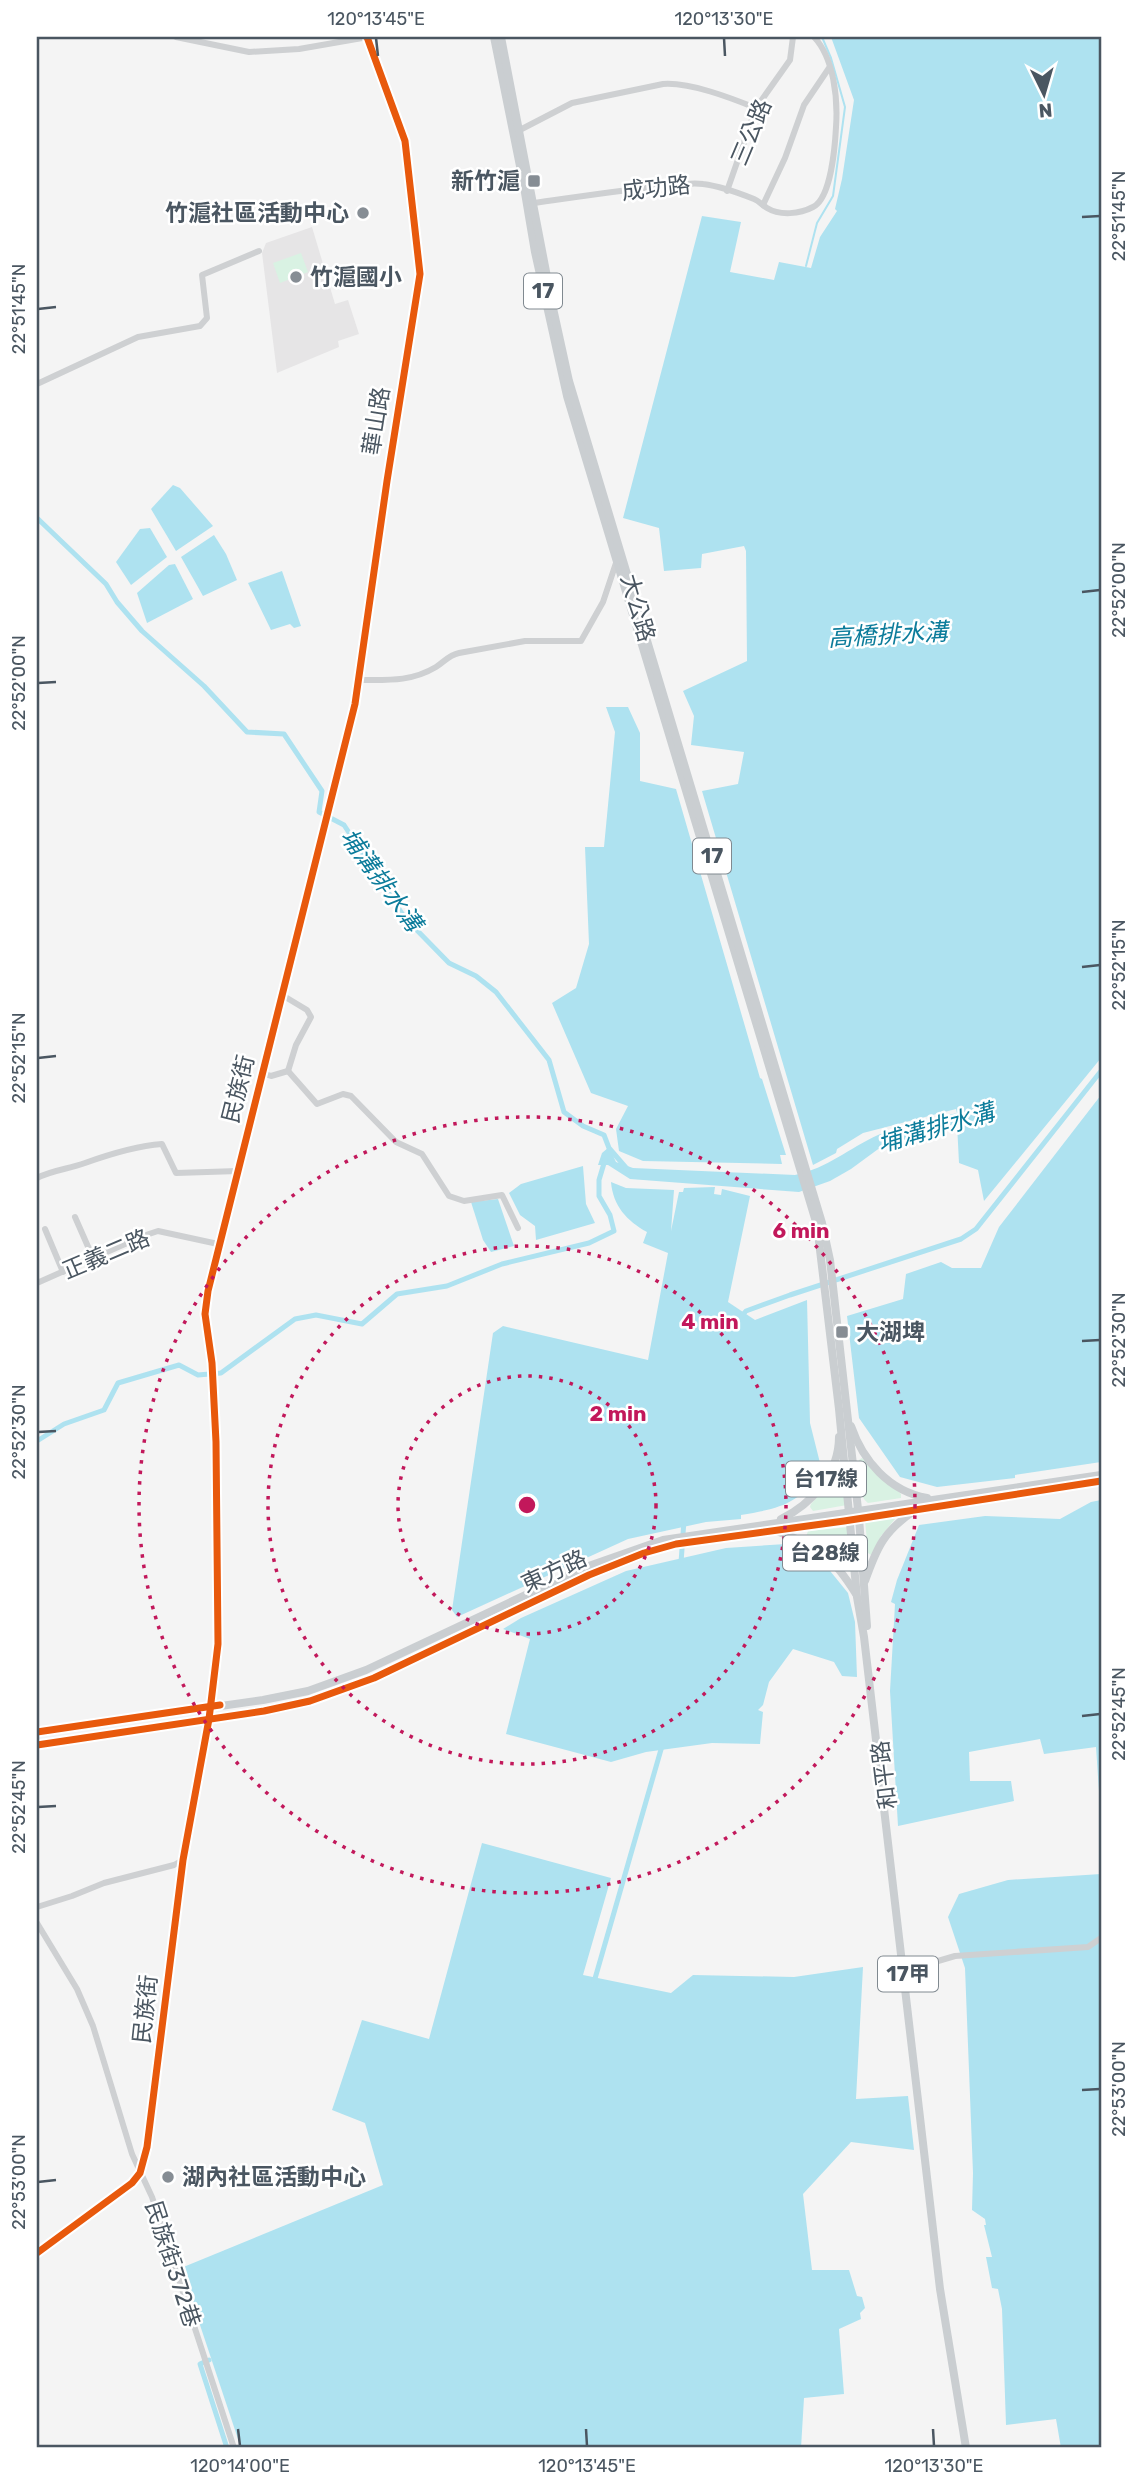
<svg xmlns="http://www.w3.org/2000/svg" width="1138" height="2485" font-family="Rubik,'Noto Sans TC',sans-serif">
	<style>
		.education { fill: #e6e5e6 }
		.green { fill: #d9f2e3 }
		.water { fill: #aee2f0 }
		.lines { fill: none; stroke-linecap: round; stroke-linejoin: round }
		.stream { stroke: #aee2f0; stroke-width: 2 }
		.canal { stroke: #aee2f0; stroke-width: 5 }
		.minor { stroke: #ced0d2; stroke-width: 6 }
		.major { stroke: #caced1; stroke-width: 8 }
		.cycleway-casing { stroke: #fff; stroke-width: 11 }
		.cycleway { stroke: #e8590c; stroke-width: 7 }
		.ticks { fill: none; stroke: #4a5661; stroke-width: 2.5 }
		.ring { fill: none; stroke: #c2185b; stroke-width: 3.5; stroke-dasharray: 3.5 7 }
		.poi-dot { fill: #868d94; stroke: #fff; stroke-width: 2.5 }
		.labels { text-anchor: middle; stroke-width: 5; stroke-linejoin: round; paint-order: stroke }
		.shield { fill: #fff; stroke: #808990; stroke-width: 2 }
		.shield-label { font-size: 21px; font-weight: bold; fill: #4a5661 }
		.street-label { font-size: 23px; fill: #4a5661; stroke: #fff }
		.poi-label { font-size: 23px; font-weight: bold; fill: #4a5661; stroke: #fff; text-anchor: start }
		.water-label { font-size: 24px; font-style: italic; fill: #0c7c9b; stroke: #fff }
		.centre { fill: #c2185b; stroke: #fff; stroke-width: 3.5 }
		.ring-label { font-size: 21px; text-anchor: middle; font-weight: bold; fill: #c2185b; stroke: #fff; stroke-width: 5; stroke-linejoin: round; paint-order: stroke }
		.neatline { fill: none; stroke: #4a5661; stroke-width: 2.5 }
		.ticks-label { font-size: 18px; text-anchor: middle; fill: #4a5661 }
	</style>
	<rect width="100%" height="100%" fill="#f4f4f4"/>
	<path class="education" d="M312,227l23,77 13,-4 11,34 -21,7 1,6 -62,26 -15,-120 4,-10z"/>
	<g class="green">
		<path d="M301,253l7,19 -28,11 -7,-20z"/>
		<path d="M862,1458l39,36v4l-33,5c-11,-8 -9,-30 -9,-43z"/>
		<path d="M838,1466l5,1 4,38 -34,6 -3,-4 1,-3 17,-19z"/>
		<path d="M892,1516l3,3 -14,17 -10,19 -3,-2 -3,-33z"/>
		<path d="M849,1527l3,45 -4,-1 -20,-21 -22,-13 2,-6z"/>
	</g>
	<g class="water">
		<path d="M831,37h270v1021l-117,143 -6,-31 -19,-7 -2,-39 -76,23 -30,22 -21,12 -31,11 -169,-13 -22,-14h-10l4,-12 7,-6 7,15 17,6 162,7c33,-7 54,-27 83,-40 24,-10 53,-15 79,-22l-1,-4 -93,24 -26,16 -1,4 -23,12 -111,-374 36,-7 6,-32 -53,-7 3,-29 -11,-25 64,-30 -1,-110 -2,-5 -42,8 -1,14 -37,3 -5,-43 -36,-10 79,-302 39,6 -11,50 44,8 5,-18 32,6 9,-31 17,-26 -2,-2 7,-30 12,-79z"/>
		<path d="M173,485l7,3 33,38 -37,25 -25,-42z"/>
		<path d="M150,528l17,29 -36,28 -15,-23 24,-33z"/>
		<path d="M214,535l12,19 11,26 -34,16 -22,-39z"/>
		<path d="M175,564l18,35 -46,24 -10,-30 32,-28z"/>
		<path d="M282,571l19,55 -7,2 -4,-4 -19,6 -23,-47z"/>
		<path d="M606,707h22l12,26v48l36,8 84,289 2,1 24,76h-6l2,9 -139,-3 -24,-10 -3,-22 12,-23 -37,-13 -39,-90 24,-15 13,-44 -4,-97h19l11,-115z"/>
		<path d="M1101,1095v367l-86,13v3l-78,9 -37,-10 -41,-59 -12,-102 56,-17 3,-25 35,-12 11,6h29l18,-41z"/>
		<path d="M583,1166l3,38 9,19 -59,17 -1,-14 -15,-11 -11,-22 12,-9z"/>
		<path d="M611,1182l15,6 48,2 -3,41 8,-39h4l1,-4 31,-1 -1,7 7,1 1,-6 28,7 -22,106 27,18 52,-20 3,123 12,48c-25,34 -41,37 -81,44v4l-35,3 -78,17 -171,78 -5,-7 41,-277 10,-7 145,34 20,-107 -25,-10 4,-11c-20,-11 -34,-26 -36,-50z"/>
		<path d="M498,1199l16,47 -23,6 -8,-12 -12,-38z"/>
		<path d="M1101,1500v321l-5,-74 -52,7 -4,-15 -71,13 1,29h41l3,20 -116,25 -8,-135 5,-87 -4,-2 6,-22 22,-55 66,-9 75,3 31,-17z"/>
		<path d="M786,1544l36,17 26,32 7,29 2,55 -15,-1 -8,-14 -41,-13 -24,33 -6,23 -5,5 5,2 -3,32 -48,-1 -66,9 -35,10 -105,-28 24,-95 -27,-10 18,-11 105,-47 100,-23z"/>
		<path d="M482,1843l129,35 -28,97 88,18 22,-18 101,2 69,-10 -7,132 52,-3 6,54 -63,-8 -48,52 9,76h37l8,26 5,1 3,11 -5,5 1,6 -22,10 5,65 -40,4 -3,50h-560l-60,-180 202,-83 -18,-62 -33,-13 30,-90 67,19z"/>
		<path d="M1101,1874v574h-40l-5,-29 -50,6 -4,-116 -4,-20 -6,-1 -6,-31h6l-8,-32h2l-1,-6 -13,-9 1,-37 -8,-205 -17,-51 11,-23 49,-14z"/>
	</g>
	<g class="lines">
		<path class="stream" d="M806,266l11,-43 16,-27 12,-89 -14,-49 -9,-21"/>
		<g class="canal">
			<path d="M37,518l69,66 11,18 25,29 62,55 43,46 37,2 38,57 -3,21 25,13 61,93 44,45 27,13 20,16 53,68 15,52 19,14 21,9 5,13 19,22"/>
			<path d="M741,1317l5,-6 44,-16 171,-56 15,-10 125,-158"/>
			<path d="M37,1441l27,-17 40,-14 14,-27 61,-18 19,10 23,-2 74,-54 21,-4 46,9 35,-30 50,-8 55,-22 87,-21 25,-12 -4,-16 -11,-19v-16l6,-20"/>
			<path d="M681,1563l3,-43"/>
			<path d="M594,1982l68,-236"/>
			<path d="M209,2360l-9,4 27,84"/>
		</g>
		<g class="minor">
			<path d="M176,37l73,15 50,-3 69,-12"/>
			<path d="M516,132l56,-29 91,-19c27,-2 68,14 93,24"/>
			<path d="M727,191l29,-83 34,-48 3,-23"/>
			<path d="M534,203c43,-6 87,-13 132,-17 11,-1 25,-4 37,-2 16,2 36,9 51,15 5,2 8,6 13,9 13,8 33,6 46,-1 18,-9 22,-61 23,-80 2,-28 -2,-69 -22,-90"/>
			<path d="M763,205l22,-47 19,-53 25,-37"/>
			<path d="M37,384l101,-47 62,-11 7,-8 -5,-43 57,-24"/>
			<path d="M360,680c27,0 51,2 76,-13 8,-5 13,-12 23,-14l66,-12h56l22,-39 14,-42"/>
			<path d="M282,995l25,15 4,7 -15,28 -8,26"/>
			<path d="M262,1073l9,3 17,-5 29,33 26,-10 8,2 45,46 26,12 27,42 15,5 38,-6 16,33"/>
			<path d="M37,1178c15,-8 32,-9 48,-15 25,-9 50,-17 77,-19l14,29 62,-2"/>
			<path d="M75,1217l18,41"/>
			<path d="M45,1229l18,43"/>
			<path d="M37,1283l106,-47 15,-5 60,13"/>
			<path d="M37,1907l35,-11 32,-13 70,-18 9,-5"/>
			<path d="M37,1923l40,66 16,37 39,128 20,43 82,251"/>
			<path d="M908,1975l30,-14 17,-5 133,-9 13,-9"/>
			<path d="M37,2253l95,-70 8,-10 7,-26 36,-287 26,-141 9,-75 -2,-202 -4,-79 -7,-49 3,-23 147,-587 32,-223 33,-207 -15,-133 -38,-104"/>
		</g>
		<g class="major">
			<path d="M494,37l29,144 12,71 32,144 250,829 22,184 18,188 7,40 76,652 26,159"/>
			<path d="M501,37l52,271 16,73 253,842 8,37 29,258 8,108"/>
			<path d="M851,1426c12,35 38,65 76,72"/>
			<path d="M781,1519c31,-15 58,-46 58,-82"/>
			<path d="M779,1532c41,15 54,25 77,62"/>
			<path d="M865,1581c12,-34 19,-50 49,-70"/>
			<path d="M37,1732l226,-32 45,-9 58,-21 217,-102 80,-28 438,-65"/>
			<path d="M37,1745l227,-34 46,-10 64,-23 215,-103 55,-22 32,-9 168,-23 257,-40"/>
		</g>
		<g class="cycleway-casing">
			<g id="cycleway">
				<path d="M37,1732l183,-27"/>
				<path d="M37,1745l227,-34 46,-10 64,-23 215,-103 55,-22 32,-9 168,-23 257,-40"/>
				<path d="M37,2253l95,-70 8,-10 7,-26 36,-287 26,-141 9,-75 -2,-202 -4,-79 -7,-49 3,-23 147,-587 32,-223 33,-207 -15,-133 -38,-104"/>
			</g>
		</g>
		<use href="#cycleway" class="cycleway"/>
	</g>
	<path class="ticks" d="M376,38l2,18M724,38l1,18M1082,217l18,-1M38,309l18,-2M1082,592l18,-2M38,683l18,-1M1082,967l18,-2M38,1058l18,-2M1082,1341l18,-1M38,1432l18,-1M1082,1716l18,-2M38,1807l18,-1M1082,2090l18,-1M38,2182l18,-2M238,2429l2,17M586,2429l1,17M933,2429l1,17"/>
	<g class="ring">
		<circle cx="527" cy="1505" r="129"/>
		<circle cx="527" cy="1505" r="259"/>
		<circle cx="527" cy="1505" r="388"/>
	</g>
	<g class="poi-dot">
		<rect x="527" y="174" width="14" height="14" rx="3.5"/>
		<circle cx="363" cy="213" r="7"/>
		<circle cx="296" cy="277" r="7"/>
		<rect x="835" y="1325" width="14" height="14" rx="3.5"/>
		<circle cx="168" cy="2177" r="7"/>
	</g>
	<g class="labels">
		<g class="shield">
			<rect x="524" y="273.5" width="38" height="35" rx="5"/>
			<rect x="693" y="838.5" width="38" height="35" rx="5"/>
			<rect x="786" y="1461.5" width="80" height="35" rx="5"/>
			<rect x="783" y="1535.5" width="84" height="35" rx="5"/>
			<rect x="878" y="1956.5" width="60" height="35" rx="5"/>
		</g>
		<g class="shield-label">
			<text x="543" y="298">17</text>
			<text x="712" y="863">17</text>
			<text x="826" y="1486">台17線</text>
			<text x="825" y="1560">台28線</text>
			<text x="908" y="1981">17甲</text>
		</g>
		<g class="street-label">
			<text transform="translate(751 132) rotate(-67)" y="8">三公路</text>
			<text transform="translate(656 188) rotate(-6)" y="8">成功路</text>
			<text transform="translate(376 421) rotate(-81)" y="8">華山路</text>
			<text transform="translate(638 608) rotate(74)" y="8">大公路</text>
			<text transform="translate(238 1089) rotate(-76)" y="8">民族街</text>
			<text transform="translate(106 1254) rotate(-23)" y="8">正義二路</text>
			<text transform="translate(554 1571) rotate(-25)" y="8">東方路</text>
			<text transform="translate(884 1775) rotate(-97)" y="8">和平路</text>
			<text transform="translate(145 2009) rotate(-84)" y="8">民族街</text>
			<text transform="translate(173 2264) rotate(72)" y="8">民族街372巷</text>
		</g>
		<g class="poi-label">
			<text x="520" y="189" text-anchor="end">新竹滬</text>
			<text x="349" y="221" text-anchor="end">竹滬社區活動中心</text>
			<text x="310" y="285">竹滬國小</text>
			<text x="856" y="1340">大湖埤</text>
			<text x="182" y="2185">湖內社區活動中心</text>
		</g>
		<g class="water-label">
			<text transform="translate(888 635) rotate(-3)" y="8">高橋排水溝</text>
			<text transform="translate(381 880) rotate(54)" y="8">埔溝排水溝</text>
			<text transform="translate(936 1128) rotate(-16)" y="8">埔溝排水溝</text>
		</g>
	</g>
	<circle cx="527" cy="1505" r="10" class="centre"/>
	<g class="ring-label">
		<text x="801" y="1238">6 min</text>
		<text x="710" y="1329">4 min</text>
		<text x="618" y="1421">2 min</text>
	</g>
	<rect width="1138" height="2485" fill="none" stroke="#ffffff" stroke-width="77"/>
	<g transform="translate(1044 94) rotate(175)" stroke="#ffffff" stroke-width="5" paint-order="stroke">
	<path d="M0-5L12 26L0 18L-12 26Z" fill="#4a5661"/>
	<text y="-10" font-size="19" font-weight="bold" text-anchor="middle" fill="#4a5661">N</text>
	</g>
	<rect x="38" y="38" width="1062" height="2408" class="neatline"/>
	<g class="ticks-label">
		<text x="376" y="25">120°13'45"E</text>
		<text x="724" y="25">120°13'30"E</text>
		<text transform="translate(1119 216) rotate(-90)" y="6">22°51'45"N</text>
		<text transform="translate(19 309) rotate(-90)" y="6">22°51'45"N</text>
		<text transform="translate(1119 590) rotate(-90)" y="6">22°52'00"N</text>
		<text transform="translate(19 683) rotate(-90)" y="6">22°52'00"N</text>
		<text transform="translate(1119 965) rotate(-90)" y="6">22°52'15"N</text>
		<text transform="translate(19 1058) rotate(-90)" y="6">22°52'15"N</text>
		<text transform="translate(1119 1340) rotate(-90)" y="6">22°52'30"N</text>
		<text transform="translate(19 1432) rotate(-90)" y="6">22°52'30"N</text>
		<text transform="translate(1119 1714) rotate(-90)" y="6">22°52'45"N</text>
		<text transform="translate(19 1807) rotate(-90)" y="6">22°52'45"N</text>
		<text transform="translate(1119 2089) rotate(-90)" y="6">22°53'00"N</text>
		<text transform="translate(19 2182) rotate(-90)" y="6">22°53'00"N</text>
		<text x="240" y="2472">120°14'00"E</text>
		<text x="587" y="2472">120°13'45"E</text>
		<text x="934" y="2472">120°13'30"E</text>
	</g>
</svg>
